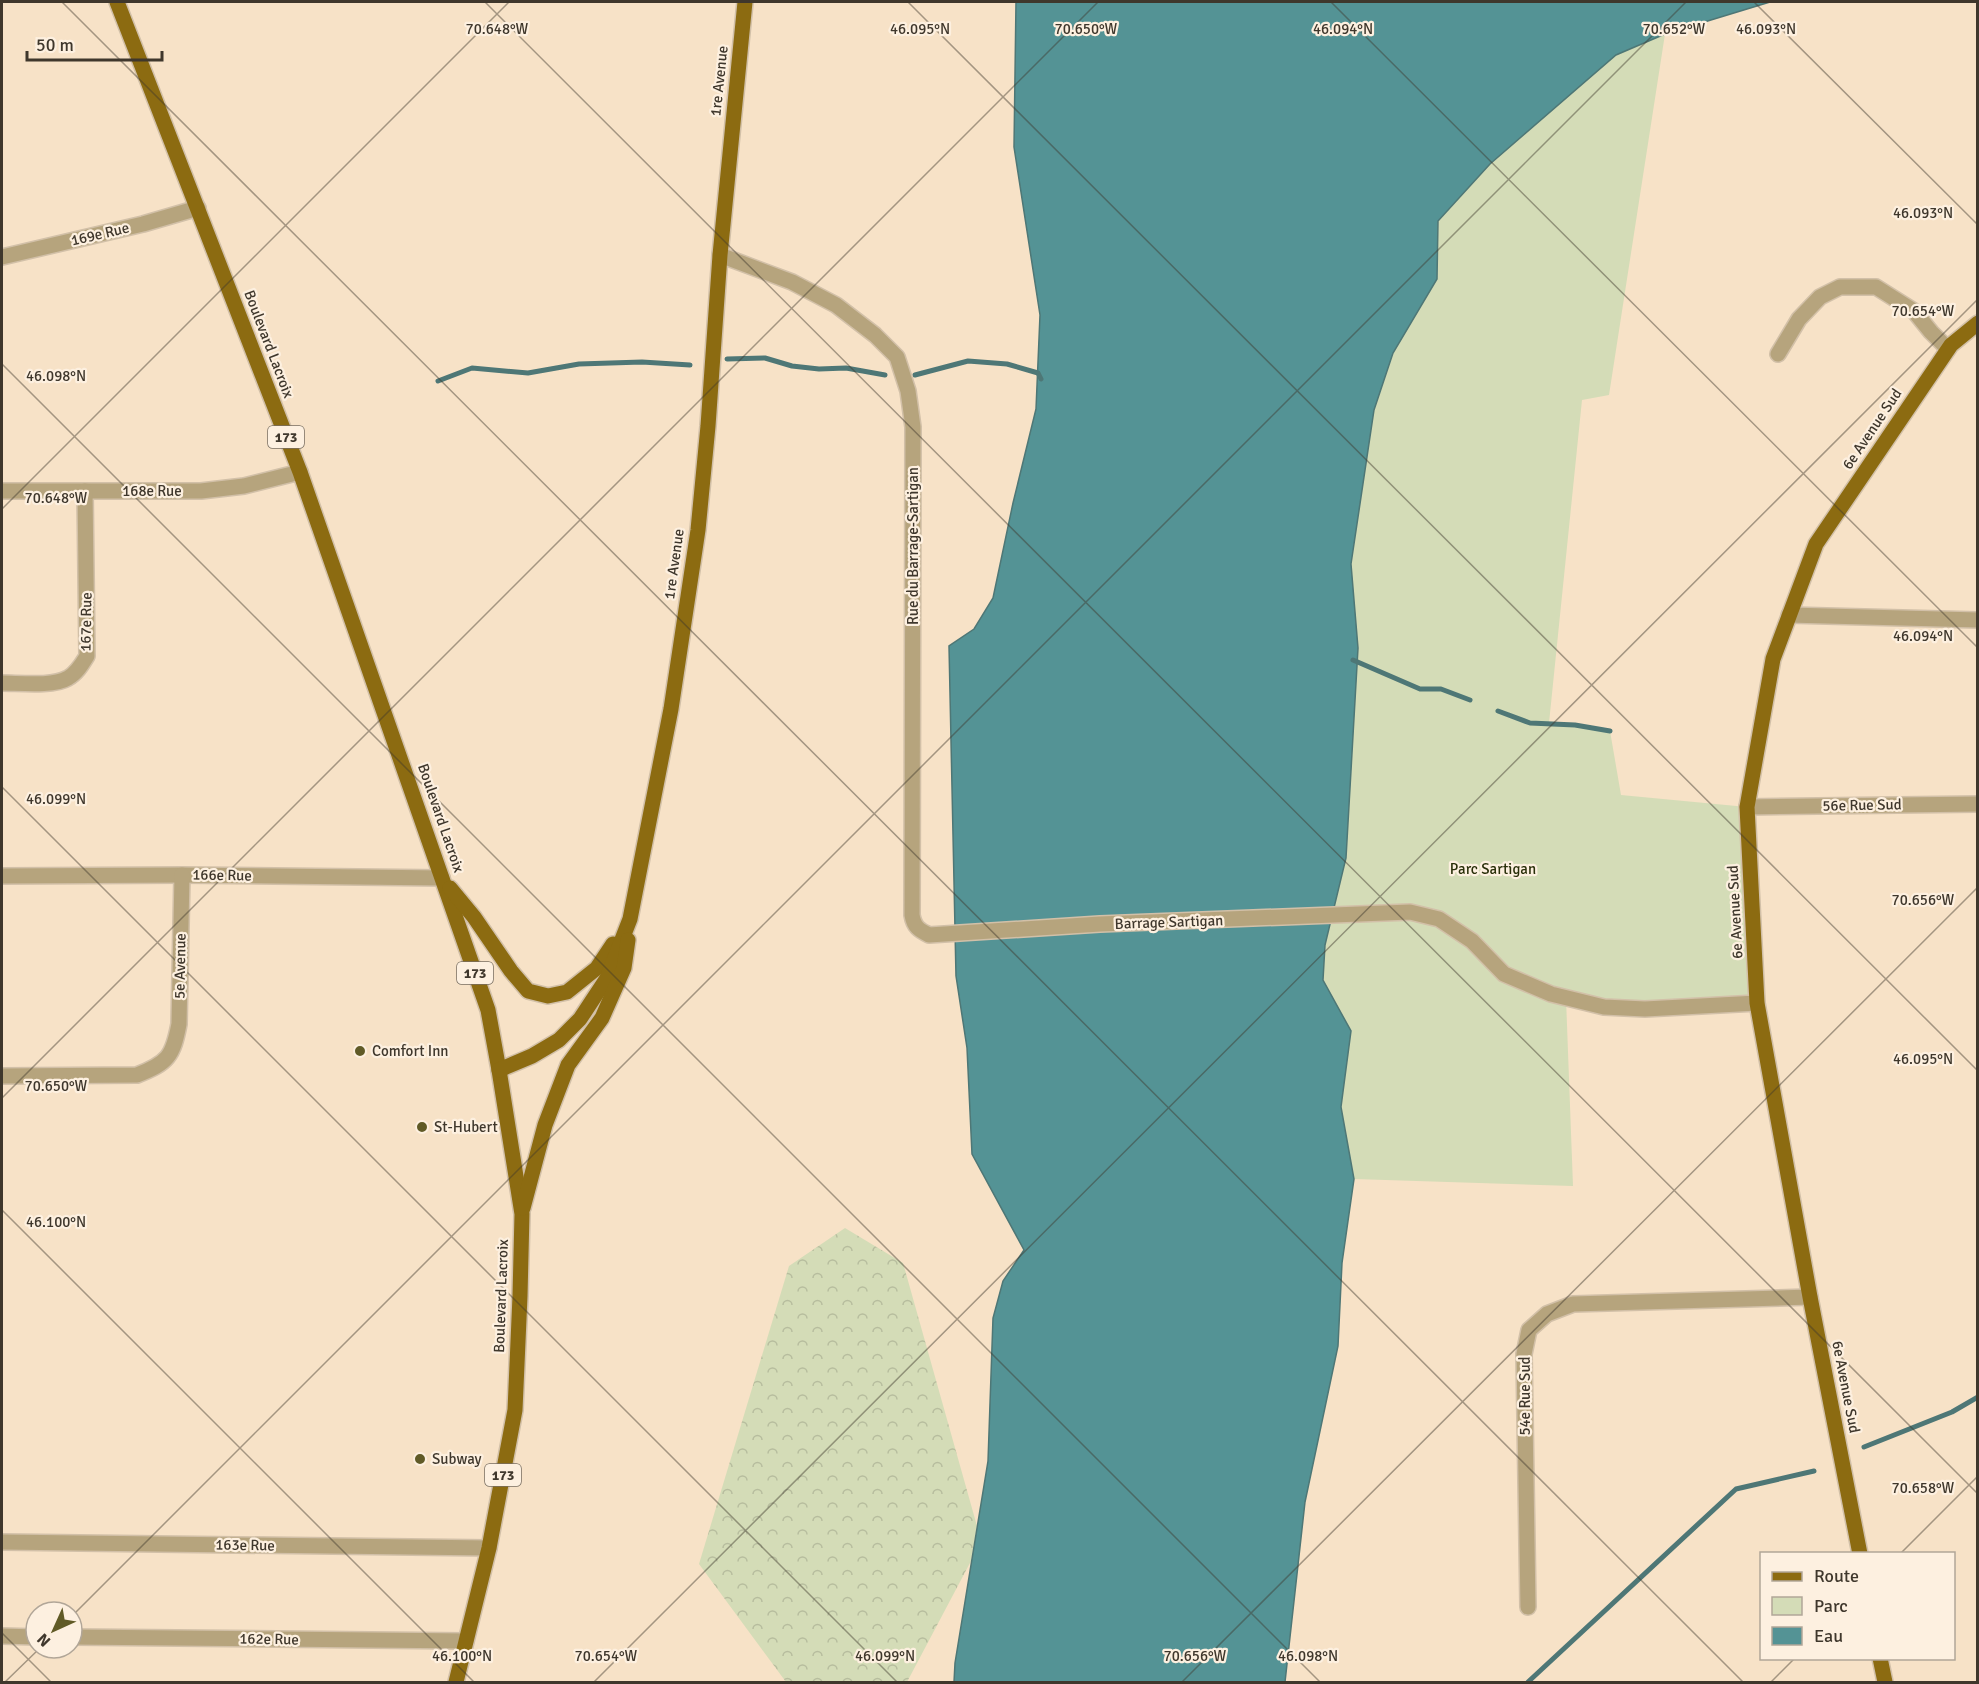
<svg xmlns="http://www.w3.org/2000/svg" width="1979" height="1684" font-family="Signika,sans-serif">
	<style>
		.green { fill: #d4dcb7 }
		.forest { fill: url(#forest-crowns) }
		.water { fill: #549395; stroke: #4e7776; stroke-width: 1.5 }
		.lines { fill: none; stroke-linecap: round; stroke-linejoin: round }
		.stream { stroke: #4e7776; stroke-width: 5 }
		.minor-casing { stroke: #d2c0a8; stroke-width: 18 }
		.major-casing { stroke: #d2c0a8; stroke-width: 18 }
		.minor { stroke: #b6a47d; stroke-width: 15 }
		.major { stroke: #8c6b11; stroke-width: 15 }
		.ticks { fill: none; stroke: #3f372c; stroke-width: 1.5; stroke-opacity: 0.45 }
		.poi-dot { fill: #605a26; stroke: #fdf0e0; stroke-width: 2 }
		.labels { text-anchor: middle; stroke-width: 4.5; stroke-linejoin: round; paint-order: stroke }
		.shield { fill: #fdf0e0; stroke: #786e62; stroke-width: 1.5 }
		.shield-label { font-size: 14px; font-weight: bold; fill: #3f372c }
		.street-label { font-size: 15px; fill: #3f372c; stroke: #fdf0e0 }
		.park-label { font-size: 15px; fill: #292f09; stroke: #fdf0e0 }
		.poi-label { font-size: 15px; fill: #3f372c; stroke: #fdf0e0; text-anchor: start }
		.ticks-label { font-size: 15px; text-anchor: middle; fill: #3f372c; stroke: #fdf0e0; stroke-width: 4.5; stroke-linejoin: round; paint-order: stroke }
	</style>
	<defs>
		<pattern id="forest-crowns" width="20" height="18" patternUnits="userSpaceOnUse" patternTransform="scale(1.5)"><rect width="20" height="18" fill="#d4dcb7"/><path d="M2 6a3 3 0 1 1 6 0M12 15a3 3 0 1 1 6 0" fill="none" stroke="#b7bd9e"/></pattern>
	</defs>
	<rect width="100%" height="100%" fill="#f7e2c7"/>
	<path class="green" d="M1665,34l-56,361 -27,5 -33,323 61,8 11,64 126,12 10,196 -112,6 -79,-11 7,188 -219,-7 -13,-72 10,-76 -28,-50 2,-36 7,-32 25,-251 -6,-98 23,-154 19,-57 44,-74 1,-58 52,-57 126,-109z"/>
	<path class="forest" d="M845,1228l58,35 74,263 -6,35 -64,121h-121l-87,-118 90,-298z"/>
	<path class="water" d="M1016,2h754l-105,32 -49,21 -126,109 -52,57 -1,58 -44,74 -19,57 -23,154 7,84 -12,210 -21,87 -2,35 28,51 -10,76 13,72 -12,84 -4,83 -33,156 -20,180h-331l1,-19 33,-202 5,-143 10,-37 21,-31 -52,-96 -5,-106 -11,-72 -7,-330 25,-17 19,-31 20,-95 23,-94 4,-94 -26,-168z"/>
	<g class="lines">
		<g class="stream">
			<path d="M727,359l38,-1 27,8 27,3 27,-1 39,7"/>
			<path d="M915,375l53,-14 39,3 31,9 3,6"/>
			<path d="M438,381l34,-13 56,5 51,-9 63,-2 48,3"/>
			<path d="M1353,660l67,29h21l29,11"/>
			<path d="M1498,711l32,12 45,2 35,6"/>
			<path d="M1864,1447l88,-35 26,-15"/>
			<path d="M1528,1682l208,-193 78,-18"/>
		</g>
		<g class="minor-casing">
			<g id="minor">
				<path d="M720,255l72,27 44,23 39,30 22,22 11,34 5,36 -1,488c2,12 7,15 17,20l171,-11 310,-12 29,7 33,22 32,33 47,20 53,13 41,2 112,-6"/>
				<path d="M2,257l141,-33 55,-16"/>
				<path d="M1778,354l21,-35 21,-22 20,-10h36l38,24 17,21 17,17"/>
				<path d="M2,491h199l43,-5 56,-14"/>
				<path d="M1789,615l189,5"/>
				<path d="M2,683c17,0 51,4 66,-5 9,-5 14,-14 19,-22l-2,-165"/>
				<path d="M1747,807l231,-3"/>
				<path d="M2,876l180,-1 260,3"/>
				<path d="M2,1076l135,-1c31,-12 36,-19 42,-51l3,-149"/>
				<path d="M2,1542l487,6"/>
				<path d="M1528,1607l-4,-253 5,-24 18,-16 26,-10 237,-7"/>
				<path d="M2,1636l34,1"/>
				<path d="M72,1637l394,4"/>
			</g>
		</g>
		<g class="major-casing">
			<g id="major">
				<path d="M117,2l183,470 188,538 11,60 23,144 -2,82 -5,114 -26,138 -33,134"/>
				<path d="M450,888l24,29 37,54 17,20 20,5 19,-4 30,-24 16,-24"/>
				<path d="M499,1070l33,-14 27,-16 21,-21 27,-41 23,-59 41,-210 27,-179 10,-104 12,-171 25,-253"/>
				<path d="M523,1208l22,-83 23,-60 34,-47 22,-50 4,-28"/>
				<path d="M1860,1554l-50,-257 -53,-294 -10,-196 26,-148 43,-115 135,-199 27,-22"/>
				<path d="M1880,1658l5,24"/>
			</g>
		</g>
		<use href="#minor" class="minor"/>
		<use href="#major" class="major"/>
	</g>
	<path class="ticks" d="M62,2l1681,1680M485,2l1493,1492M908,2l1070,1069M1331,2l647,646M1754,2l224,223M2,364l1318,1318M2,509l507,-507M2,787l895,895M2,1098l1096,-1096M2,1210l472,472M1900,1554l78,-78M72,1616l1614,-1614M2,1633l49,49M5,1682l35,-34M594,1682l1384,-1383M1182,1682l796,-795M1771,1682l24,-24"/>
	<g class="poi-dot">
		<circle cx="360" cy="1051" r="6"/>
		<circle cx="422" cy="1127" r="6"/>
		<circle cx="420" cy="1459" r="6"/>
	</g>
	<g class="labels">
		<g class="shield">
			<rect x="268" y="426" width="36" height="22" rx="4.5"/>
			<rect x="457" y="962" width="36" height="22" rx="4.5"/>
			<rect x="485" y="1464" width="36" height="22" rx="4.5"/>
		</g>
		<g class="shield-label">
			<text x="286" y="442">173</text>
			<text x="475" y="978">173</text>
			<text x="503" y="1480">173</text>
		</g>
		<g class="street-label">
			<text transform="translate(719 81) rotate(-84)" y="5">1re Avenue</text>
			<text transform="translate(100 234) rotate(-13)" y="5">169e Rue</text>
			<text transform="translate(269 344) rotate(69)" y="5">Boulevard Lacroix</text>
			<text transform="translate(1872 429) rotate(-56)" y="5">6e Avenue Sud</text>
			<text x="152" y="496">168e Rue</text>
			<text transform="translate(913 546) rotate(-90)" y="5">Rue du Barrage-Sartigan</text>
			<text transform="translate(674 564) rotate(-82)" y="5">1re Avenue</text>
			<text transform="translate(86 622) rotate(-89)" y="5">167e Rue</text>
			<text transform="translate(1862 805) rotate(-1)" y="5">56e Rue Sud</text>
			<text transform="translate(441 818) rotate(71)" y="5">Boulevard Lacroix</text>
			<text transform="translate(222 875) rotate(1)" y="5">166e Rue</text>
			<text transform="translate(1735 912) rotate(-93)" y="5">6e Avenue Sud</text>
			<text transform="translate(1169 922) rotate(-2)" y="5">Barrage Sartigan</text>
			<text transform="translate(180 966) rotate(-89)" y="5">5e Avenue</text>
			<text transform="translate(501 1296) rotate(-88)" y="5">Boulevard Lacroix</text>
			<text transform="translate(1846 1387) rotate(79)" y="5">6e Avenue Sud</text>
			<text transform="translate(1525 1396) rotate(-90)" y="5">54e Rue Sud</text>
			<text transform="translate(245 1545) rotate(1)" y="5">163e Rue</text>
			<text transform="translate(269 1639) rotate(1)" y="5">162e Rue</text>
		</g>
		<g class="park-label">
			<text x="1493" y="874">Parc Sartigan</text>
		</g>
		<g class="poi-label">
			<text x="372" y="1056">Comfort Inn</text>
			<text x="434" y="1132">St-Hubert</text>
			<text x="432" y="1464">Subway</text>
		</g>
	</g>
	<g class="ticks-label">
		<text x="1766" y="34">46.093°N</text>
		<text x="497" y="34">70.648°W</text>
		<text x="920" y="34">46.095°N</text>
		<text x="1086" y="34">70.650°W</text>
		<text x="1343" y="34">46.094°N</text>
		<text x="1674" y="34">70.652°W</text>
		<text x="1923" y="218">46.093°N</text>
		<text x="1923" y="316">70.654°W</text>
		<text x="56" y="381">46.098°N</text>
		<text x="56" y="503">70.648°W</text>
		<text x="1923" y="641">46.094°N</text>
		<text x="56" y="804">46.099°N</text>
		<text x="1923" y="905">70.656°W</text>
		<text x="1923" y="1064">46.095°N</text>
		<text x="56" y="1091">70.650°W</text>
		<text x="56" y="1227">46.100°N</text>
		<text x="1923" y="1493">70.658°W</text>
		<text x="462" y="1661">46.100°N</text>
		<text x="606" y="1661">70.654°W</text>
		<text x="885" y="1661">46.099°N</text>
		<text x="1195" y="1661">70.656°W</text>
		<text x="1308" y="1661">46.098°N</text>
	</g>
	<rect width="1979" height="1684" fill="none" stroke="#3f372c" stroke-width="6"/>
	<rect x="1760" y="1552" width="195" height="108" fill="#fdf0e0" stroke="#b1a698" stroke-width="1.5"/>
	<rect x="1772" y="1572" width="30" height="9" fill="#8c6b11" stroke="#b1a698" stroke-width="1.5"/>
	<text x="1814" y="1582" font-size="18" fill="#3f372c">Route</text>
	<rect x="1772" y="1597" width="30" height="18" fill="#d4dcb7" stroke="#b1a698" stroke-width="1.5"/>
	<text x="1814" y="1612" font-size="18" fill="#3f372c">Parc</text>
	<rect x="1772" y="1627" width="30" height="18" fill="#549395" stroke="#b1a698" stroke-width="1.5"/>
	<text x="1814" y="1642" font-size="18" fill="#3f372c">Eau</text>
	<g transform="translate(54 1630) rotate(225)"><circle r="28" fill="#fdf0e0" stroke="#b1a698" stroke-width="1.5"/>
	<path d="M0-4.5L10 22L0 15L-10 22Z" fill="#605a26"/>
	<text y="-9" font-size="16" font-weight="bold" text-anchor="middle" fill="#3f372c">N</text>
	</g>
	<path d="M27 51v9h135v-9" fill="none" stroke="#3f372c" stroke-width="3"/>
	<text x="36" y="51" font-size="18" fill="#3f372c" stroke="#fdf0e0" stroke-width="4.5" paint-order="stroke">50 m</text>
</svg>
